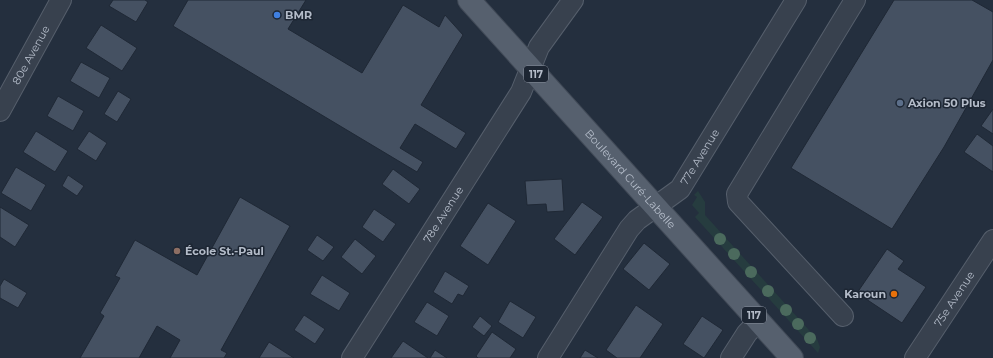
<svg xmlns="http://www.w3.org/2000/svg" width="993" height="358" font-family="Montserrat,sans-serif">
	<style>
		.green { fill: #263c3f }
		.building { fill: #455162; stroke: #1f2835 }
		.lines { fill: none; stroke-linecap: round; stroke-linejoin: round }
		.minor-casing { stroke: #565f6c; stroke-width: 22 }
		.major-casing { stroke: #414a57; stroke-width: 24 }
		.minor { stroke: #38414e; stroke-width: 20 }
		.major { stroke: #56606e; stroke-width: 22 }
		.tree { fill: #4b6a5d }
		.shop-dot { fill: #3f7fe0; stroke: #1d2633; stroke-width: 1.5 }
		.service-dot { fill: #5c6f8a; stroke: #1d2633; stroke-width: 1.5 }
		.education-dot { fill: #8d6e63; stroke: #1d2633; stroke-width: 1.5 }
		.food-dot { fill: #e8710a; stroke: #1d2633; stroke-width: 1.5 }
		.labels { text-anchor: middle; stroke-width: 3; stroke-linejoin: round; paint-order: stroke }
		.shield { fill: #1d2633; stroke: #878f9c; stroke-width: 1 }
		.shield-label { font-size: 10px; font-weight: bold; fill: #b4bcc9 }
		.poi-label { font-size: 11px; font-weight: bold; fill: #b4bcc9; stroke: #1d2633; text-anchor: start }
		.street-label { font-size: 11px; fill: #b4bcc9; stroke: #1d2633 }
	</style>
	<rect width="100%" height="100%" fill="#242f3e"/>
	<path class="green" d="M698,191l7,11v13l112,124 3,8 -2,6 -123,-136 4,-4 -7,-8 5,-8 -3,-2z"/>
	<g class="building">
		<path d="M113,0h32l3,2 -12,20 -27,-16z"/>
		<path d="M188,0h118l-18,29 74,44 41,-68 36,22 6,-12 18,20 -42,70 45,28 -10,16 -41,-25 -15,24 23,14 -6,10 -244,-146z"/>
		<path d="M894,0h78l21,12v48l-49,87 -52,82 -101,-61z"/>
		<path d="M101,25l36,23 -15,23 -36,-23z"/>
		<path d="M81,62l29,16 -11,20 -29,-17z"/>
		<path d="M118,91l13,8 -14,23 -13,-8z"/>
		<path d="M58,96l26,15 -11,20 -26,-15z"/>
		<path d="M993,109v25l-12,-8z"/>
		<path d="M36,131l32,20 -13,21 -32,-20z"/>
		<path d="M89,131l18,12 -11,18 -19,-12z"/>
		<path d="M977,134l16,12v26l-29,-20z"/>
		<path d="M16,167l30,18 -15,26 -30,-18z"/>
		<path d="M393,169l27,20 -11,15 -27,-20z"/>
		<path d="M68,175l16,11 -7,10 -15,-10z"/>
		<path d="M562,179l2,32 -17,1 -1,-8 -19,1 -2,-24z"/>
		<path d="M240,197l50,29 -69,124 6,3 -3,5h-54l10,-18 -23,-14 -18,32h-59l24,-42 -4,-3 20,-35 -5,-2 20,-36 62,35z"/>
		<path d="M582,202l21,15 -28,38 -21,-16z"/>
		<path d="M488,203l28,18 -28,44 -28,-19z"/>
		<path d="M0,207l29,18 -14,22 -15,-10z"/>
		<path d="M374,209l22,15 -13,18 -21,-15z"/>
		<path d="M317,235l17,12 -11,14 -16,-11z"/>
		<path d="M355,239l21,17 -14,18 -21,-17z"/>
		<path d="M644,243l26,21 -21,26 -26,-21z"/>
		<path d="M887,249l17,12 -6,8 28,18 -24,36 -45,-30z"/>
		<path d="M445,271l24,15 -6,10 -5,-2 -6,10 -19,-12z"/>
		<path d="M322,275l28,18 -11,18 -29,-17z"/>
		<path d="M4,279l23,14 -9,15 -18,-10v-12z"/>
		<path d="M510,301l26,16 -13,21 -25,-16z"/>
		<path d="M427,302l22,14 -12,20 -23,-14z"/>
		<path d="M636,305l27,19 -23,34h-23l-11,-8z"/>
		<path d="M304,315l21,14 -10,15 -21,-14z"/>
		<path d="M480,316l12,10 -8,10 -12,-9z"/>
		<path d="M702,316l21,14 -19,28 -21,-14z"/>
		<path d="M492,332l24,17 -6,9h-32l-2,-2z"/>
		<path d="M403,341l25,17h-37z"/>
		<path d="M269,342l25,16h-35z"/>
		<path d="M435,350l12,8h-17z"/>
		<path d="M585,350l13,8h-18z"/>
	</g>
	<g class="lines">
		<g class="minor-casing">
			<g id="minor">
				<path id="s1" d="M0,111l61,-111"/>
				<path d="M843,316l-105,-114 -1,-8 118,-194"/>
				<path id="s2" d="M352,358l169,-266 18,-45 34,-47"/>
				<path id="s3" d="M548,358l81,-129 8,-9 43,-31 116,-189"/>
				<path d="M731,358l16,-25 12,-12"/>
				<path id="s4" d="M915,358l78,-118"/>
			</g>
		</g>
		<g class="major-casing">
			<g id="major">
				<path id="s5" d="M469,0l323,358"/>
			</g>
		</g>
		<use href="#minor" class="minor"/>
		<use href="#major" class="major"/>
	</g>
	<g class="tree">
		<circle cx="720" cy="239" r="6"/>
		<circle cx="734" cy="254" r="6"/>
		<circle cx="751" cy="272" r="6"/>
		<circle cx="768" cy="291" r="6"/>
		<circle cx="786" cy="310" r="6"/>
		<circle cx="798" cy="324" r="6"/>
		<circle cx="810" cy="338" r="6"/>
	</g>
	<circle class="shop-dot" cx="277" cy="15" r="4"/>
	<circle class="service-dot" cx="900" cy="103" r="4"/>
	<circle class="education-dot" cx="177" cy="251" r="4"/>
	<circle class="food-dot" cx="894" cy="294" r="4"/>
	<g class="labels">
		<g class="shield">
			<rect x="524" y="66" width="24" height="16" rx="3"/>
			<rect x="742" y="307" width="24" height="16" rx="3"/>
		</g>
		<g class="shield-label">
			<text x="536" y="78">117</text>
			<text x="754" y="319">117</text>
		</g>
		<g class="poi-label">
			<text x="285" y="19">BMR</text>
			<text x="908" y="107">Axion 50 Plus</text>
			<text x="185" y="255">École St.-Paul</text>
			<text x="886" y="298" text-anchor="end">Karoun</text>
		</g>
		<g class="street-label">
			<text dy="4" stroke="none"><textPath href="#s1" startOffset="64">80e Avenue</textPath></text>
			<text dy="4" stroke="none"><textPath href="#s3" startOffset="255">77e Avenue</textPath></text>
			<text dy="4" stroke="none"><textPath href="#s5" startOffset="241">Boulevard Curé-Labelle</textPath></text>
			<text dy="4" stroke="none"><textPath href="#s2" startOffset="170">78e Avenue</textPath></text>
			<text dy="4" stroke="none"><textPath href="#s4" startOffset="71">75e Avenue</textPath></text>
		</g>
	</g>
</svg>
